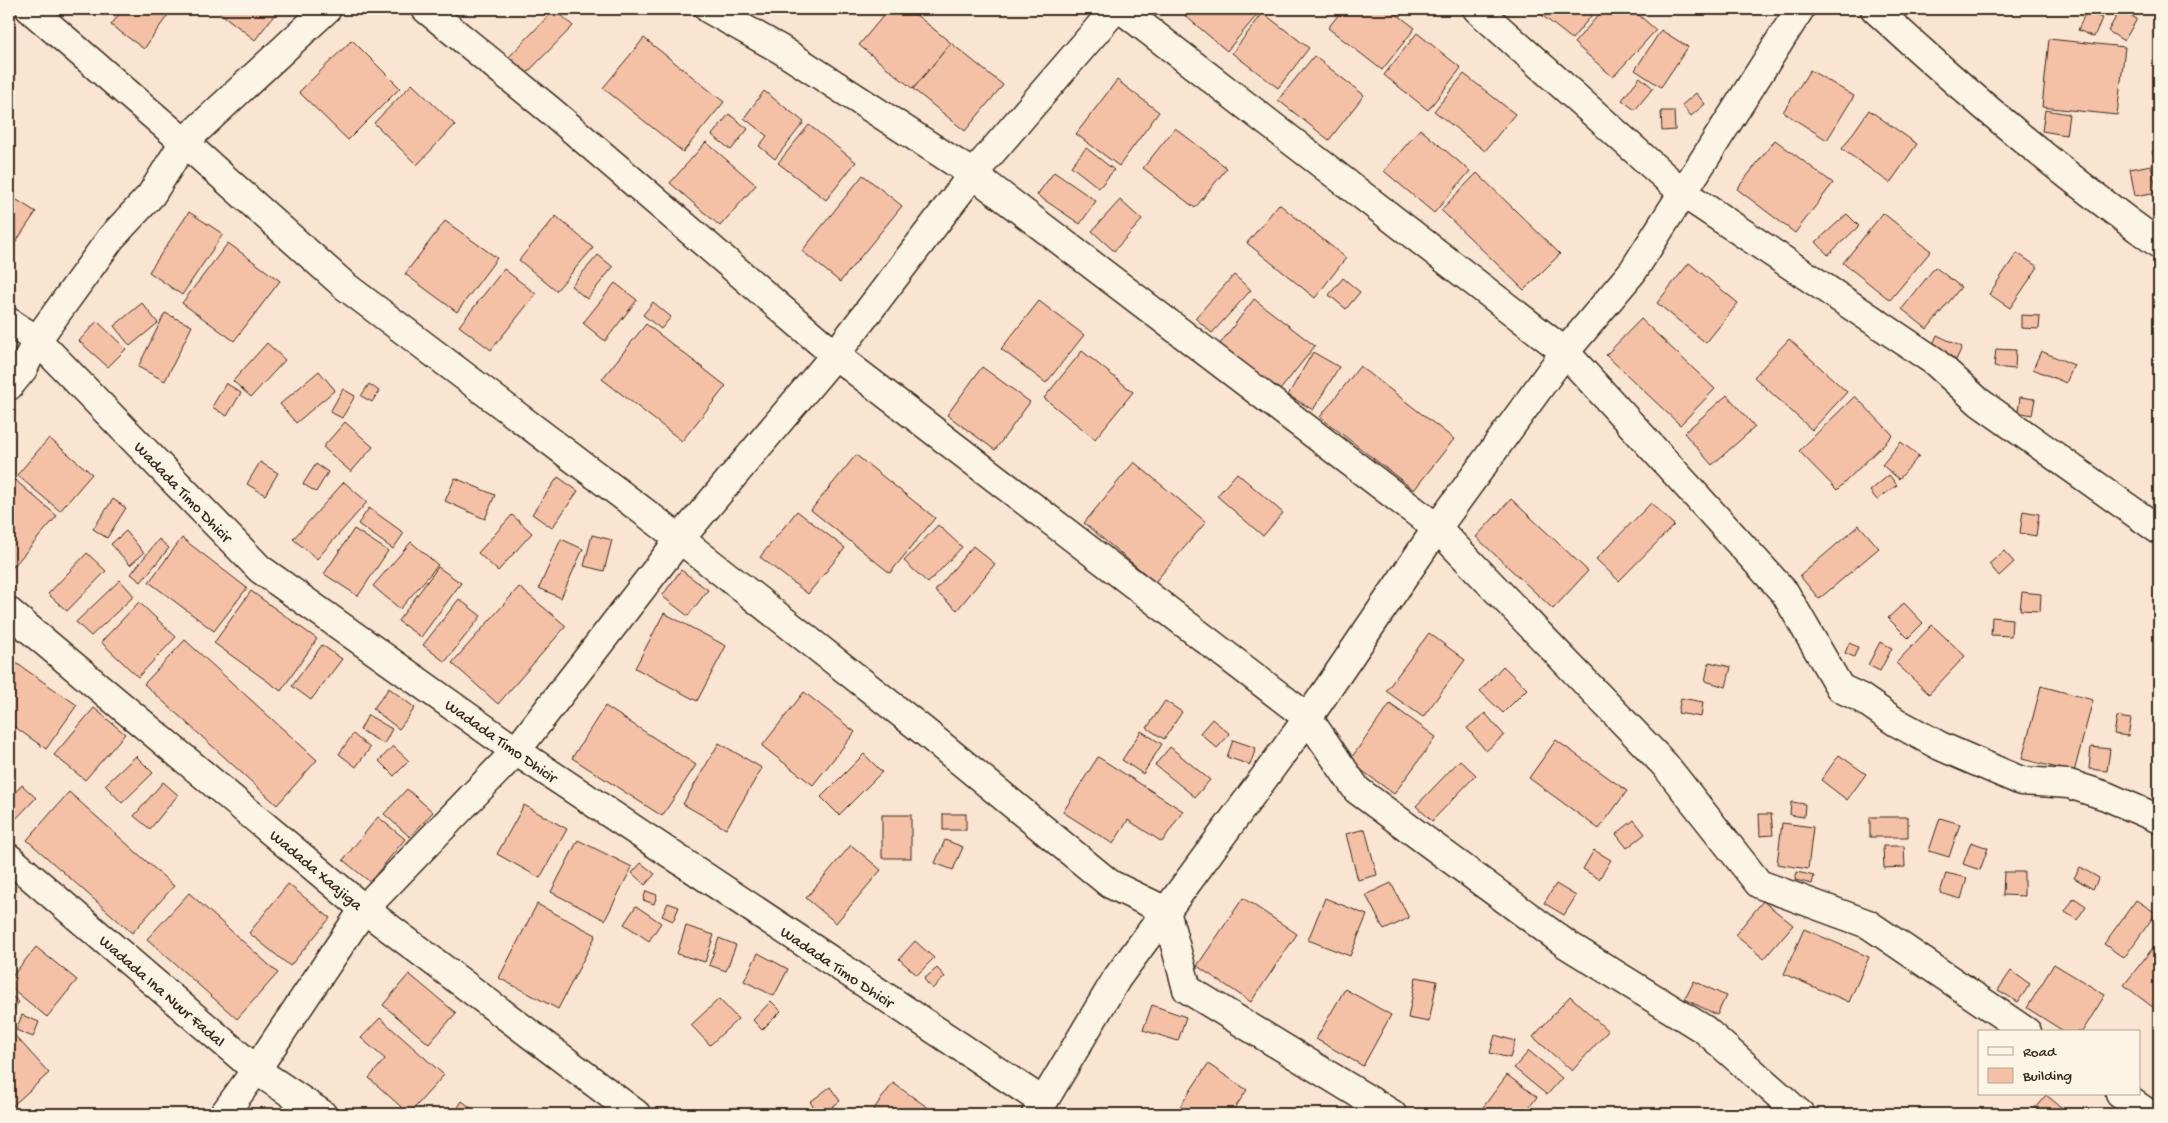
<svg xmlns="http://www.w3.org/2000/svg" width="2168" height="1123" font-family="'Gochi Hand',sans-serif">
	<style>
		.building { fill: #f5c1a6; stroke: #3b2a1e }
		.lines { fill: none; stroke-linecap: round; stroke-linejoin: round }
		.street-casing { stroke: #3b2a1e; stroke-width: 31 }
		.street { stroke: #fcf5e5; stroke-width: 28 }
		.labels { text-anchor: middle; stroke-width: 5; stroke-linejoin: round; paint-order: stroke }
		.street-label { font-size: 16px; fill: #3b2a1e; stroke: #fcf5e5 }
	</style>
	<rect width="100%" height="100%" fill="#fae5d2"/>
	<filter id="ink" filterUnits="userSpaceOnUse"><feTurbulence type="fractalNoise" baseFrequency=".02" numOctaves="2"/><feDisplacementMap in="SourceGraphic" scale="10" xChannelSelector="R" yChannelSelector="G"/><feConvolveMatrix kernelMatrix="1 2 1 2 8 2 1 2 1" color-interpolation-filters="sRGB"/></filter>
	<g filter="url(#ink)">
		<g class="building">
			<path d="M123,9h49l-28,40 -33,-24z"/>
			<path d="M215,9h64l-24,31z"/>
			<path d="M555,9l18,17 -49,50 -17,-17z"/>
			<path d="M889,9h20l42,34 -38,46 -54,-44z"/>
			<path d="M1177,9h85l-35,42z"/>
			<path d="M1343,9h47l25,19 -33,42 -54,-42z"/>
			<path d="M1534,9h63l-25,30z"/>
			<path d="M1604,9h28l24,21 -43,47 -39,-34z"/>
			<path d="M2120,10l17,9 -13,22 -16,-10z"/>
			<path d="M2086,11l16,7 -8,19 -16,-7z"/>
			<path d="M1263,13l46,35 -31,40 -46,-35z"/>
			<path d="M1661,30l27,17 -27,40 -26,-17z"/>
			<path d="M1417,33l44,35 -33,42 -44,-35z"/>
			<path d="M644,38l80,64 -41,50 -80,-64z"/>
			<path d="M2049,39l76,8 -8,68 -75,-8z"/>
			<path d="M352,40l48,48 -52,52 -49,-48z"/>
			<path d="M951,43l52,42 -38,46 -52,-42z"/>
			<path d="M1314,56l50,39 -35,45 -51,-40z"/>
			<path d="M1810,70l44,26 -27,44 -44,-28z"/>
			<path d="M1464,74l51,40 -30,37 -51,-40z"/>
			<path d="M1640,77l13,11 -18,22 -13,-10z"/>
			<path d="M1117,80l42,32 -40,54 -43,-32z"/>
			<path d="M412,84l43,41 -38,40 -43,-42z"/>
			<path d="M764,91l40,31 -29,37 -16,-13 8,-10 -23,-18z"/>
			<path d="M1696,93l9,11 -14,12 -9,-11z"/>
			<path d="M1869,110l48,34 -27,39 -48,-34z"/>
			<path d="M2045,110l24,4 -3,21 -24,-4z"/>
			<path d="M1661,111h13l1,19 -13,1z"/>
			<path d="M729,114l19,15 -17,21 -19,-15z"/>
			<path d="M809,125l47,37 -30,38 -48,-37z"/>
			<path d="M1175,128l52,40 -32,40 -52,-40z"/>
			<path d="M1420,129l50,42 -36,42 -50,-42z"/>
			<path d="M1775,140l58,43 -38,50 -58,-44z"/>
			<path d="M706,142l50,43 -36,41 -50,-43z"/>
			<path d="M1086,148l28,22 -15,18 -28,-22z"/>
			<path d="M2159,148v20l-7,-16z"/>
			<path d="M2151,165l6,27 -22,4 -5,-27z"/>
			<path d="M1054,172l42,29 -16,23 -43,-29z"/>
			<path d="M1477,173l83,81 -36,36 -83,-80z"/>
			<path d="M863,175l39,31 -62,76 -38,-31z"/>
			<path d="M9,195l27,17 -27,40z"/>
			<path d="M1120,200l22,20 -28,31 -22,-20z"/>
			<path d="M1279,204l67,54 -31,40 -68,-55z"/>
			<path d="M189,212l34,22 -41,61 -33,-23z"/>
			<path d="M1883,213l48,38 -41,49 -47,-37z"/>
			<path d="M1847,214l12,12 -31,29 -12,-13z"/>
			<path d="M556,216l37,32 -37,43 -37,-31z"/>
			<path d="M445,221l52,37 -40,54 -52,-38z"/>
			<path d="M228,243l52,38 -46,60 -52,-38z"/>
			<path d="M2017,253l21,14 -28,41 -21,-14z"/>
			<path d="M598,255l15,12 -26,32 -16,-13z"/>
			<path d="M1689,263l49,40 -32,40 -49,-40z"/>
			<path d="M1935,267l26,20 -34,42 -25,-20z"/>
			<path d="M504,269l32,25 -45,56 -32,-24z"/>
			<path d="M1234,275l17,15 -39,43 -17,-15z"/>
			<path d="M1343,278l17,14 -14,17 -17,-14z"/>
			<path d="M615,283l22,17 -32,41 -22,-18z"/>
			<path d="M1254,299l61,47 -35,44 -60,-46z"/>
			<path d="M1039,301l45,34 -38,48 -45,-34z"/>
			<path d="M653,302l18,15 -10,12 -18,-14z"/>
			<path d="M142,303l16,20 -28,23 -16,-20z"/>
			<path d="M165,313l27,13 -27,55 -27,-14z"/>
			<path d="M2021,315l19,1 -1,13 -18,-1z"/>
			<path d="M1641,319l74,70 -35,36 -74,-70z"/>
			<path d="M97,321l29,28 -18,18 -29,-26z"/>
			<path d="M646,324l80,62 -44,55 -80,-62z"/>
			<path d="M1937,335l25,12 -6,13 -25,-11z"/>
			<path d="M1789,339l58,53 -35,38 -58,-53z"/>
			<path d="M267,343l18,17 -34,37 -18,-16z"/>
			<path d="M1996,349l20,1 -1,19 -21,-2z"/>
			<path d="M1082,351l51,41 -38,47 -51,-41z"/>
			<path d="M2041,351l33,14 -8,18 -33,-14z"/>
			<path d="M1313,352l26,15 -26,43 -25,-15z"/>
			<path d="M1360,366l94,73 -40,51 -94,-73z"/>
			<path d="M982,367l48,35 -35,48 -48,-35z"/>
			<path d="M319,371l16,19 -39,33 -16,-19z"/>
			<path d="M226,383l15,10 -14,23 -15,-9z"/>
			<path d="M369,384l10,7 -7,11 -11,-6z"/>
			<path d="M343,389l12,7 -13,22 -12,-6z"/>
			<path d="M1727,395l28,32 -43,38 -28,-32z"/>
			<path d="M1855,396l38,39 -56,55 -38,-39z"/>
			<path d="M2020,397l15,2 -3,16 -14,-3z"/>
			<path d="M345,422l28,25 -22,25 -28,-25z"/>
			<path d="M49,438l43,36 -32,37 -43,-36z"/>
			<path d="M1901,442l18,14 -20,23 -17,-14z"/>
			<path d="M856,455l79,63 -45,55 -79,-63z"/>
			<path d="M260,462l18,11 -13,22 -18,-11z"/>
			<path d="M1134,462l72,60 -51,60 -71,-59z"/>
			<path d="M316,464l12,8 -12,20 -13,-8z"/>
			<path d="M1237,473l46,40 -20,23 -46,-40z"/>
			<path d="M1889,475l8,10 -20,15 -7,-9z"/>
			<path d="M558,477l20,14 -26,37 -20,-14z"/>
			<path d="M455,478l40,17 -10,24 -40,-18z"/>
			<path d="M14,479l43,37 -44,51 -4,-4v-78z"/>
			<path d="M344,482l23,20 -50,57 -24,-20z"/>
			<path d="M113,499l13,9 -19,30 -14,-9z"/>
			<path d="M1511,499l77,72 -35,38 -77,-72z"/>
			<path d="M1651,503l23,22 -55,56 -23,-22z"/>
			<path d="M369,508l35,25 -11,16 -35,-25z"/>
			<path d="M797,511l48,37 -37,46 -48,-37z"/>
			<path d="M2023,511l16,3 -3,22 -16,-3z"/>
			<path d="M512,515l20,18 -34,38 -20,-18z"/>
			<path d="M938,525l24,22 -34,36 -24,-22z"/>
			<path d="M1859,525l20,23 -60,51 -19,-23z"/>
			<path d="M354,529l34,22 -30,45 -34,-22z"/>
			<path d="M126,531l18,22 -14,12 -19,-21z"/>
			<path d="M592,535l20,5 -8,31 -20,-5z"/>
			<path d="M182,538l65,50 -33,43 -65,-49z"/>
			<path d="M159,539l10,9 -28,34 -10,-8z"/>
			<path d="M561,539l22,10 -22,49 -22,-10z"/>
			<path d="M411,542l27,23 -38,44 -27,-23z"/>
			<path d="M973,546l22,18 -38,46 -22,-19z"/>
			<path d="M2004,551l10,11 -15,14 -10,-12z"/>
			<path d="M87,553l19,18 -39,40 -19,-17z"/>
			<path d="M438,567l23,16 -40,54 -23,-16z"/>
			<path d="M681,570l27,20 -20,26 -26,-20z"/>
			<path d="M120,580l14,16 -43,40 -15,-14z"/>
			<path d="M519,587l47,39 -68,78 -46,-41z"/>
			<path d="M251,591l66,48 -36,52 -67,-48z"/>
			<path d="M2022,592l19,2 -1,17 -20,-1z"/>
			<path d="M459,599l22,17 -36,46 -22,-17z"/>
			<path d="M139,602l37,35 -38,40 -37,-35z"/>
			<path d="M1904,603l19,20 -15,15 -20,-20z"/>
			<path d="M664,613l62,33 -29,55 -62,-33z"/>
			<path d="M1992,617l20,2 -1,17 -20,-1z"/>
			<path d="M1932,625l33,31 -36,38 -33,-31z"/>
			<path d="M1429,633l36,27 -42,57 -37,-26z"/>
			<path d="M185,640l132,120 -40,45 -133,-121z"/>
			<path d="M1880,642l12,6 -12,23 -12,-6z"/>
			<path d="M1849,643l9,4 -4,10 -9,-4z"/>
			<path d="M322,645l20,14 -31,41 -19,-14z"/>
			<path d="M1709,662l22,5 -5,20 -21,-6z"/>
			<path d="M16,663l61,42 -31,44 -37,-26v-49z"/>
			<path d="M1503,666l24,23 -24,24 -23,-22z"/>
			<path d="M2041,686l52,14 -19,72 -52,-13z"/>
			<path d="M389,688l26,20 -16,21 -26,-20z"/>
			<path d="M804,692l51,40 -42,53 -51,-39z"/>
			<path d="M1681,698l22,4 -2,15 -23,-4z"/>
			<path d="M1165,701l17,11 -18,27 -17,-11z"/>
			<path d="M1390,704l46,33 -42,57 -45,-33z"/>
			<path d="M605,706l91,59 -34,51 -90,-58z"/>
			<path d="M94,708l31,26 -40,46 -31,-25z"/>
			<path d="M1485,713l19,22 -18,16 -19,-23z"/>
			<path d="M368,715l24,14 -8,15 -24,-14z"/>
			<path d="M2117,717l14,2 -3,17 -14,-2z"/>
			<path d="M1212,719l18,15 -13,14 -17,-15z"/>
			<path d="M1141,731l21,13 -19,30 -21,-14z"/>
			<path d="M353,734l17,14 -14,19 -17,-13z"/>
			<path d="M1233,740l23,8 -6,17 -23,-8z"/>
			<path d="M1556,740l71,51 -28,38 -70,-51z"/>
			<path d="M719,743l43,25 -36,61 -43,-25z"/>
			<path d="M393,746l16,15 -15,15 -15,-15z"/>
			<path d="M1170,747l40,33 -15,17 -40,-32z"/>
			<path d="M2091,747l19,2 -3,22 -18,-2z"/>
			<path d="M864,754l18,18 -43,43 -18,-18z"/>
			<path d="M1839,755l27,19 -19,26 -26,-20z"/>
			<path d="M136,756l17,17 -31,30 -17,-18z"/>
			<path d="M1098,757l85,54 -21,31 -34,-22 -15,24 -50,-32z"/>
			<path d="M1460,760l16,15 -44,46 -16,-15z"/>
			<path d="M163,782l15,13 -28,34 -16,-13z"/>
			<path d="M22,785l14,13 -25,26 -2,-2v-23z"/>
			<path d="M407,789l26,23 -23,25 -26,-23z"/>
			<path d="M69,792l105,94 -42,47 -105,-93z"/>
			<path d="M1791,802l14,2 -1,13 -14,-2z"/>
			<path d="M524,805l43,24 -27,49 -43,-24z"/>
			<rect x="943" y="814" width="23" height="16"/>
			<path d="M1759,814h12l2,21 -13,1z"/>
			<rect x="882" y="815" width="29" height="43"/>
			<path d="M378,817l27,22 -35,43 -27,-22z"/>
			<rect x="1870" y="817" width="38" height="20"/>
			<path d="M1940,818l20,6 -11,33 -20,-6z"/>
			<path d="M1634,820l11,14 -18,14 -11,-14z"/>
			<path d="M1782,823l31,4 -5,42 -31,-5z"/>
			<path d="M1365,829l12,46 -19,5 -12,-46z"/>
			<path d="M578,840l54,27 -27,53 -54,-28z"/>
			<path d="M945,840l18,7 -10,23 -18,-7z"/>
			<path d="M1971,842l17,6 -8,22 -17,-6z"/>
			<path d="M851,845l30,25 -45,53 -30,-25z"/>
			<path d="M1883,846h21l1,21 -21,1z"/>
			<path d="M1594,850l17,10 -12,19 -16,-10z"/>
			<path d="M641,863l14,11 -10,11 -13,-12z"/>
			<path d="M2080,867l19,11 -6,11 -19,-11z"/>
			<path d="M1797,872l17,4 -2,8 -17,-4z"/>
			<path d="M2004,872h20v24l-21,-1z"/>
			<path d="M1946,873l21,5 -6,21 -21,-6z"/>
			<path d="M1391,883l18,35 -25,12 -18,-35z"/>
			<path d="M288,884l42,34 -40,48 -41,-33z"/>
			<path d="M1556,884l20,12 -12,19 -20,-12z"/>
			<path d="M646,891l11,4 -3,9 -11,-4z"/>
			<path d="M189,893l89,80 -41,46 -90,-80z"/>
			<path d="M1243,898l54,36 -46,68 -54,-36z"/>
			<path d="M1325,898l42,17 -17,41 -42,-16z"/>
			<path d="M2074,898l12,8 -9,14 -12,-8z"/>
			<path d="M2136,900l20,13 -32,45 -20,-14z"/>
			<path d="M1763,901l30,24 -29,34 -29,-24z"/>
			<path d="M668,903l11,4 -6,14 -11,-5z"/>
			<path d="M537,904l59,31 -38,74 -59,-31z"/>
			<path d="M636,906l25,17 -12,18 -25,-17z"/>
			<path d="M686,926l28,9 -9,27 -28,-8z"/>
			<path d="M1804,929l65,28 -20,45 -65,-28z"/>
			<path d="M719,938l17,7 -10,26 -17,-6z"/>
			<path d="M2159,940v72l-35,-27z"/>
			<path d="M915,941l19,17 -17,17 -18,-16z"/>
			<path d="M36,947l41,33 -30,37 -38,-31v-6z"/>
			<path d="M758,953l30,16 -14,27 -30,-15z"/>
			<path d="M2054,964l51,31 -23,37h-17l-38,-24z"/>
			<path d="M937,968l8,9 -13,12 -8,-10z"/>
			<path d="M2011,971l19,13 -12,18 -20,-12z"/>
			<path d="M409,974l47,39 -27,31 -46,-39z"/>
			<path d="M1416,977l21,4 -8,41 -21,-4z"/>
			<path d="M1694,981l32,15 -9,19 -32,-16z"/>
			<path d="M1345,989l46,26 -28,51 -47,-27z"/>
			<path d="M9,994l10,8 -9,12 -1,-1z"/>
			<path d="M1570,996l38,35 -36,40 -39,-34z"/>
			<path d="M719,999l19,20 -28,26 -19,-20z"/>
			<path d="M771,1001l10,10 -19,19 -9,-10z"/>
			<path d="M1152,1005l34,12 -8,24 -35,-11z"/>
			<path d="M22,1015l17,7 -6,15 -17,-7z"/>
			<path d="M380,1018l64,57 -35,39 -40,-36 16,-19 -24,-21z"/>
			<path d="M9,1029l40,44 -40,36z"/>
			<path d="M1495,1035l20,6 -5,17 -20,-5z"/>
			<path d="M1529,1051l33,27 -15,17 -33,-27z"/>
			<path d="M1208,1064l39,26 -16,24h-56z"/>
			<path d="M1507,1075l30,22 -13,17h-37l-6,-4z"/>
			<path d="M893,1083l44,31h-67z"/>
			<path d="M830,1087l10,14 -17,13h-4l-9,-12z"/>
			<path d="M2046,1095l24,19h-40z"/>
			<path d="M462,1101l12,9 -3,4h-17z"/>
		</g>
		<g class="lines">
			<g class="street-casing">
				<g id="street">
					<path d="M30,9l154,133 161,144 335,253 245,193 185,152 56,27 21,78 205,125"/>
					<path d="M426,9l125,102 284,244 473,363 49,72 209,154 139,86 95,84"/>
					<path d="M709,9l71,40 193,125 464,354 228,237 94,119 109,40 159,108"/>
					<path d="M1121,9l444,343 220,241 55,95 21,10 35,24 44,24 81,35 48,3 37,12 53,23"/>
					<path d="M1477,9l206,184 251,168 45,41 180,128"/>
					<path d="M1875,9c90,83 185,164 284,235"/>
					<path d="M9,322l28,18 223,229 256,182 526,350"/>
					<path d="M9,386l14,-17 14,-29 74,-102 40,-43 33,-53 143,-133"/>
					<path d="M9,612l355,297 272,205"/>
					<path d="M9,858l247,212 66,44"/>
					<path d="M2120,1094l29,20"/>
					<path d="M224,1114l32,-44 108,-161 152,-158 164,-212 155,-184 138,-181 142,-165"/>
					<path d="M1036,1114l81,-136 191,-260 129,-190 128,-176 68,-81 167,-262"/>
				</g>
			</g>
			<use href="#street" class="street"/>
		</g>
	</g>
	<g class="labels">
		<g class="street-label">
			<text transform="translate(184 491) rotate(46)" y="6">Wadada Timo Dhicir</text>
			<text transform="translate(502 740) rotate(35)" y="6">Wadada Timo Dhicir</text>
			<text transform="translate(317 869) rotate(40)" y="6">Wadada Xaajiga</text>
			<text transform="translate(838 966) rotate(34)" y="6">Wadada Timo Dhicir</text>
			<text transform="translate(163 990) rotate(41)" y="6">Wadada Ina Nuur Fadal</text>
		</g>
	</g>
	<rect width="2168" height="1123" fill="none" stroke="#fcf5e5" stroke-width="30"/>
	<rect x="15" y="15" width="2138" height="1093" fill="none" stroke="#3b2a1e" stroke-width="2" filter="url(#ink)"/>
	<rect x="1978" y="1030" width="162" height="65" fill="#fcf5e5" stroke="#afa495"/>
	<rect x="1988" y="1047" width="25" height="8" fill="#fcf5e5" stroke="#afa495"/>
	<text x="2023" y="1056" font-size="15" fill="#3b2a1e">Road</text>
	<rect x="1988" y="1068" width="25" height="15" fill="#f5c1a6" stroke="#afa495"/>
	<text x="2023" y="1080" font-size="15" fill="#3b2a1e">Building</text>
</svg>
